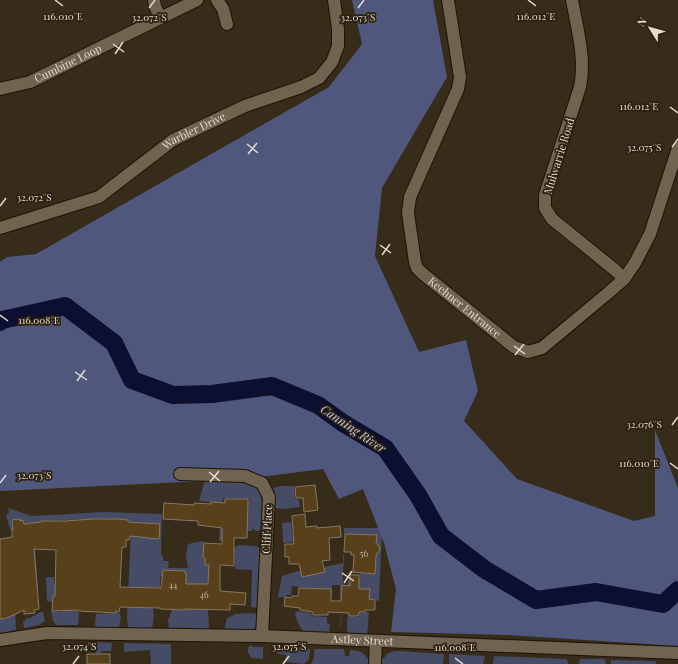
<svg xmlns="http://www.w3.org/2000/svg" width="678" height="664" font-family="'Playfair Display',serif">
	<style>
		.green { fill: #464c65 }
		.forest { fill: #4f577d }
		.lines { fill: none; stroke-linecap: round; stroke-linejoin: round }
		.river { stroke: #0c0f2f; stroke-width: 18 }
		.building { fill: #58401a; stroke: #867864 }
		.street-casing { stroke: #1e1304; stroke-width: 14 }
		.street { stroke: #706350; stroke-width: 12 }
		.ticks { fill: none; stroke: #e2dbd0; stroke-width: 1.5 }
		.labels { text-anchor: middle; stroke-width: 3.5; stroke-linejoin: round; paint-order: stroke }
		.number-label { font-size: 9px; fill: #c0b4a2 }
		.street-label { font-size: 11px; fill: #e2dbd0; stroke: #2d2110 }
		.water-label { font-size: 12px; font-style: italic; fill: #c3cdf4; stroke: #2d2110 }
		.ticks-label { font-size: 10px; text-anchor: middle; fill: #e2dbd0; stroke: #2d2110; stroke-width: 3.5; stroke-linejoin: round; paint-order: stroke }
	</style>
	<rect width="100%" height="100%" fill="#372b1a"/>
	<g class="green">
		<path d="M205,480h44l12,11 1,11 -1,28 -5,1 -3,-2 -2,2h-16l-13,9 -3,1 2,-26 4,1 23,1v-16h2l-1,-2 -25,-1 -2,5 -23,-2z"/>
		<path d="M282,486h12l1,13 4,1 1,7 -18,2 -7,-1v-15l-2,-5z"/>
		<path d="M8,508l24,8 72,-4 58,2 -1,41 2,1v5h6l-1,7h20l-2,-12 2,-12 15,-3 1,2 1,23h4l10,18h-19l8,25 1,21 -40,-1 -1,-9 4,-10h13l1,-37h-1v-2l-12,-1 -11,2v4l-2,1v10h-28l-3,6v14l24,1 1,8 -2,13h-24l-1,-11 4,-90h-3v-8l-36,-1 -51,2 -1,26 -5,1 3,41h-1l-5,-66 -8,1 -1,-3 -11,-1 1,10h-3l-4,-15 3,-2z"/>
		<path d="M291,522l2,20 -10,1 -1,-20z"/>
		<path d="M344,528h38l-3,73 -10,-2 1,-10h-13l-9,4 -1,23 12,1v-4l10,-1 -2,24 -20,-1 1,-63h7l-7,1v8h11l1,-8 15,1 1,-22 4,-2 -1,-4 -3,-2 1,-8 -32,-2h-1z"/>
		<path d="M238,545l16,1 7,2 -2,60 -8,-1 1,-37 -17,-1v-15l-2,-1 1,-4z"/>
		<path d="M343,554l1,1 -3,71h-1l1,-14 -1,1v-28h-8v10h-4v-6l-15,-1 -1,16 -1,-15 -19,-3 -1,9h-5l-1,2h-7l4,-21c14,-4 29,-11 43,-4l-1,-5 19,-4z"/>
		<path d="M46,577h8v6l1,1 5,9h-5v3l-2,1v5l-6,-1z"/>
		<path d="M15,604l1,26 -16,3v-14l7,-1z"/>
		<path d="M69,609l2,2h6l2,2 -1,12h-22l-3,-4 -2,-10 11,1 1,-2 6,1z"/>
		<path d="M297,611l14,2 1,3 15,1v6l3,1 -1,10h-23c-5,-4 -11,-16 -11,-22z"/>
		<path d="M40,612h3l2,9 -6,4 -15,3 -1,-7h2v-2l7,-2z"/>
		<path d="M120,613l1,5 -2,10 -23,-1 -1,-2 1,-11z"/>
		<path d="M248,613l10,1c0,3 0,7 -1,10 -3,11 -22,7 -31,7l-1,-5 2,-8 9,-4z"/>
		<path d="M96,642l16,1 -1,8h-8l-5,4 -2,-3z"/>
		<path d="M124,643l47,1v20h-20l-1,-14 -26,2z"/>
		<path d="M249,646h3l2,2v-1h9v12l-11,-1c-3,-3 -6,-7 -3,-12z"/>
		<path d="M276,647l34,2 -1,10 -5,5 -18,-2v-7l-7,-1 -3,-2z"/>
		<path d="M314,649h30l1,7h4l1,-6c8,0 13,1 17,8l2,1v5h-58l3,-6z"/>
		<path d="M393,651v2l1,-2h6l44,3 -1,10h-62l1,-6h2l3,-4z"/>
		<path d="M449,654l36,2 -2,8h-34z"/>
		<path d="M494,656l73,3 1,5h-75z"/>
		<path d="M580,659h25l1,5h-27z"/>
		<path d="M611,660l45,1v3h-45z"/>
	</g>
	<path class="forest" d="M352,0h81l14,77 -65,111 -7,68 44,96 47,-12 12,51 -14,30 53,58 117,42 21,-5v-86l23,58v158l-170,-11 -117,-3 5,-43 -12,-46 -21,-54 -24,10 -16,-30 -78,10 -245,12v-229l7,-5 29,-3 293,-167 33,-43z"/>
	<g class="lines">
		<path class="river" d="M0,322l2,-2 63,-14 49,37 18,37 41,15 39,-1 60,-8 46,19 25,18 42,25 33,47 23,41 43,33 52,31 60,-8 67,12 15,-14"/>
	</g>
	<g class="building">
		<path d="M315,485l3,25 -14,2 -1,-14h-7l-1,-11z"/>
		<path d="M225,499h23l-1,39h-13v28l-14,-1v26l26,2 -1,12 -15,-1v6l-45,-1v1l-25,-1v-1l-40,-1 -1,5 -3,-1v2l-38,-2v-1l-26,1 1,-15h2l1,-46 -22,-1 5,60 -5,1 1,3 -11,1v-4l-17,8 -7,1v-80l12,-2v-8l1,1 -1,-10 8,-1v2l3,-1 1,4 17,-2v-1h24l28,-2h25l10,1v2l32,2 -1,15 -29,-3 -1,4h-3v7h-4l-2,40 41,1 2,-18 22,1v2h1v11h22l1,-19h-4v-7l-2,-1 1,-14 18,1v-16l-24,-3v-4l-35,-2 1,-16 30,2v-2l17,1v-2l14,1z"/>
		<path d="M305,514l1,13 11,-1v2l23,-2 1,11 -12,1 1,22 -8,1 3,11 -23,5 -3,-13h-10v-7h-4v-13h9l-2,-28z"/>
		<path d="M345,534l32,1 -1,8 3,3 1,4 -4,5 -1,19 -22,-2 1,-17h-3v-3h-7z"/>
		<path d="M350,575h9v14h11l-1,10 6,1v10h-10v2h-6l-1,4h-9v-3l-21,-1v3h-15v-3l-13,-2v-2l-16,-2 1,-9 6,1 1,-2h6l1,-8 32,1v12h10l1,-16 8,1z"/>
		<rect x="87" y="654" width="23" height="10"/>
	</g>
	<g class="lines">
		<g class="street-casing">
			<g id="street">
				<path d="M154,0l1,6 5,12"/>
				<path d="M217,0l6,9 4,15"/>
				<path id="s1" d="M448,0l12,77 -2,12 -48,108 -2,16 7,49 2,6 6,6 91,73 14,5 14,-4 66,-55 16,-14 11,-16 15,-29 28,-86"/>
				<path d="M572,0c5,28 14,59 8,87l-35,108v13l7,11 63,51 9,9"/>
				<path id="s2" d="M0,89l30,-7 167,-82"/>
				<path id="s3" d="M0,228l99,-31 74,-57 72,-34 56,-19 18,-9 13,-16 6,-16v-17l-4,-29"/>
				<path d="M180,474l65,2 17,7 7,14 -7,139"/>
				<path id="s4" d="M0,640l47,-7 215,3 416,17"/>
				<path d="M375,664l1,-23"/>
			</g>
		</g>
		<use href="#street" class="street"/>
	</g>
	<path class="ticks" d="M55,0l8,6M528,0l8,6M149,8l6,-8M358,8l6,-8M113,44l11,8M115,54l8,-12M670,107l8,6M247,144l11,9M672,147l6,-8M248,154l9,-11M0,206l6,-8M380,245l11,8M382,255l8,-11M0,315l8,6M514,346l11,8M515,355l9,-11M75,372l12,8M77,381l8,-11M672,425l6,-8M670,463l8,6M209,472l11,9M210,482l9,-11M0,483l6,-8M342,573l12,8M344,583l8,-12M455,658l8,6M73,664l6,-8M283,664l6,-8"/>
	<g class="labels">
		<g class="number-label">
			<text x="364" y="557">56</text>
			<text x="173" y="588">44</text>
			<text x="204" y="598">46</text>
		</g>
		<g class="street-label">
			<text dy="4" stroke="none"><textPath href="#s2" startOffset="73">Cumbine Loop</textPath></text>
			<text dy="4" stroke="none"><textPath href="#s3" startOffset="220">Warbler Drive</textPath></text>
			<text transform="translate(559 156) rotate(-73)" y="4">Mulwarrie Road</text>
			<text dy="4" stroke="none"><textPath href="#s1" startOffset="342">Keehner Entrance</textPath></text>
			<text transform="translate(267 529) rotate(-87)" y="4">Cliff Place</text>
			<text dy="4" stroke="none"><textPath href="#s4" startOffset="363">Astley Street</textPath></text>
		</g>
		<g class="water-label">
			<text transform="translate(353 429) rotate(34)" y="4">Canning River</text>
		</g>
	</g>
	<g class="ticks-label">
		<text x="63" y="20">116.010°E</text>
		<text x="536" y="20">116.012°E</text>
		<text x="149" y="21">32.072°S</text>
		<text x="358" y="21">32.073°S</text>
		<text x="639" y="110">116.012°E</text>
		<text x="644" y="151">32.075°S</text>
		<text x="34" y="201">32.072°S</text>
		<text x="39" y="324">116.008°E</text>
		<text x="644" y="428">32.076°S</text>
		<text x="639" y="467">116.010°E</text>
		<text x="34" y="479">32.073°S</text>
		<text x="79" y="650">32.074°S</text>
		<text x="289" y="650">32.075°S</text>
		<text x="455" y="651">116.008°E</text>
	</g>
	<g transform="translate(650 28) rotate(307)" stroke="#2d2110" stroke-width="3" paint-order="stroke">
	<path d="M0-3L7 15L0 10L-7 15Z" fill="#e2dbd0"/>
	<text y="-6" font-size="11" font-weight="bold" text-anchor="middle" fill="#e2dbd0">N</text>
	</g>
</svg>
